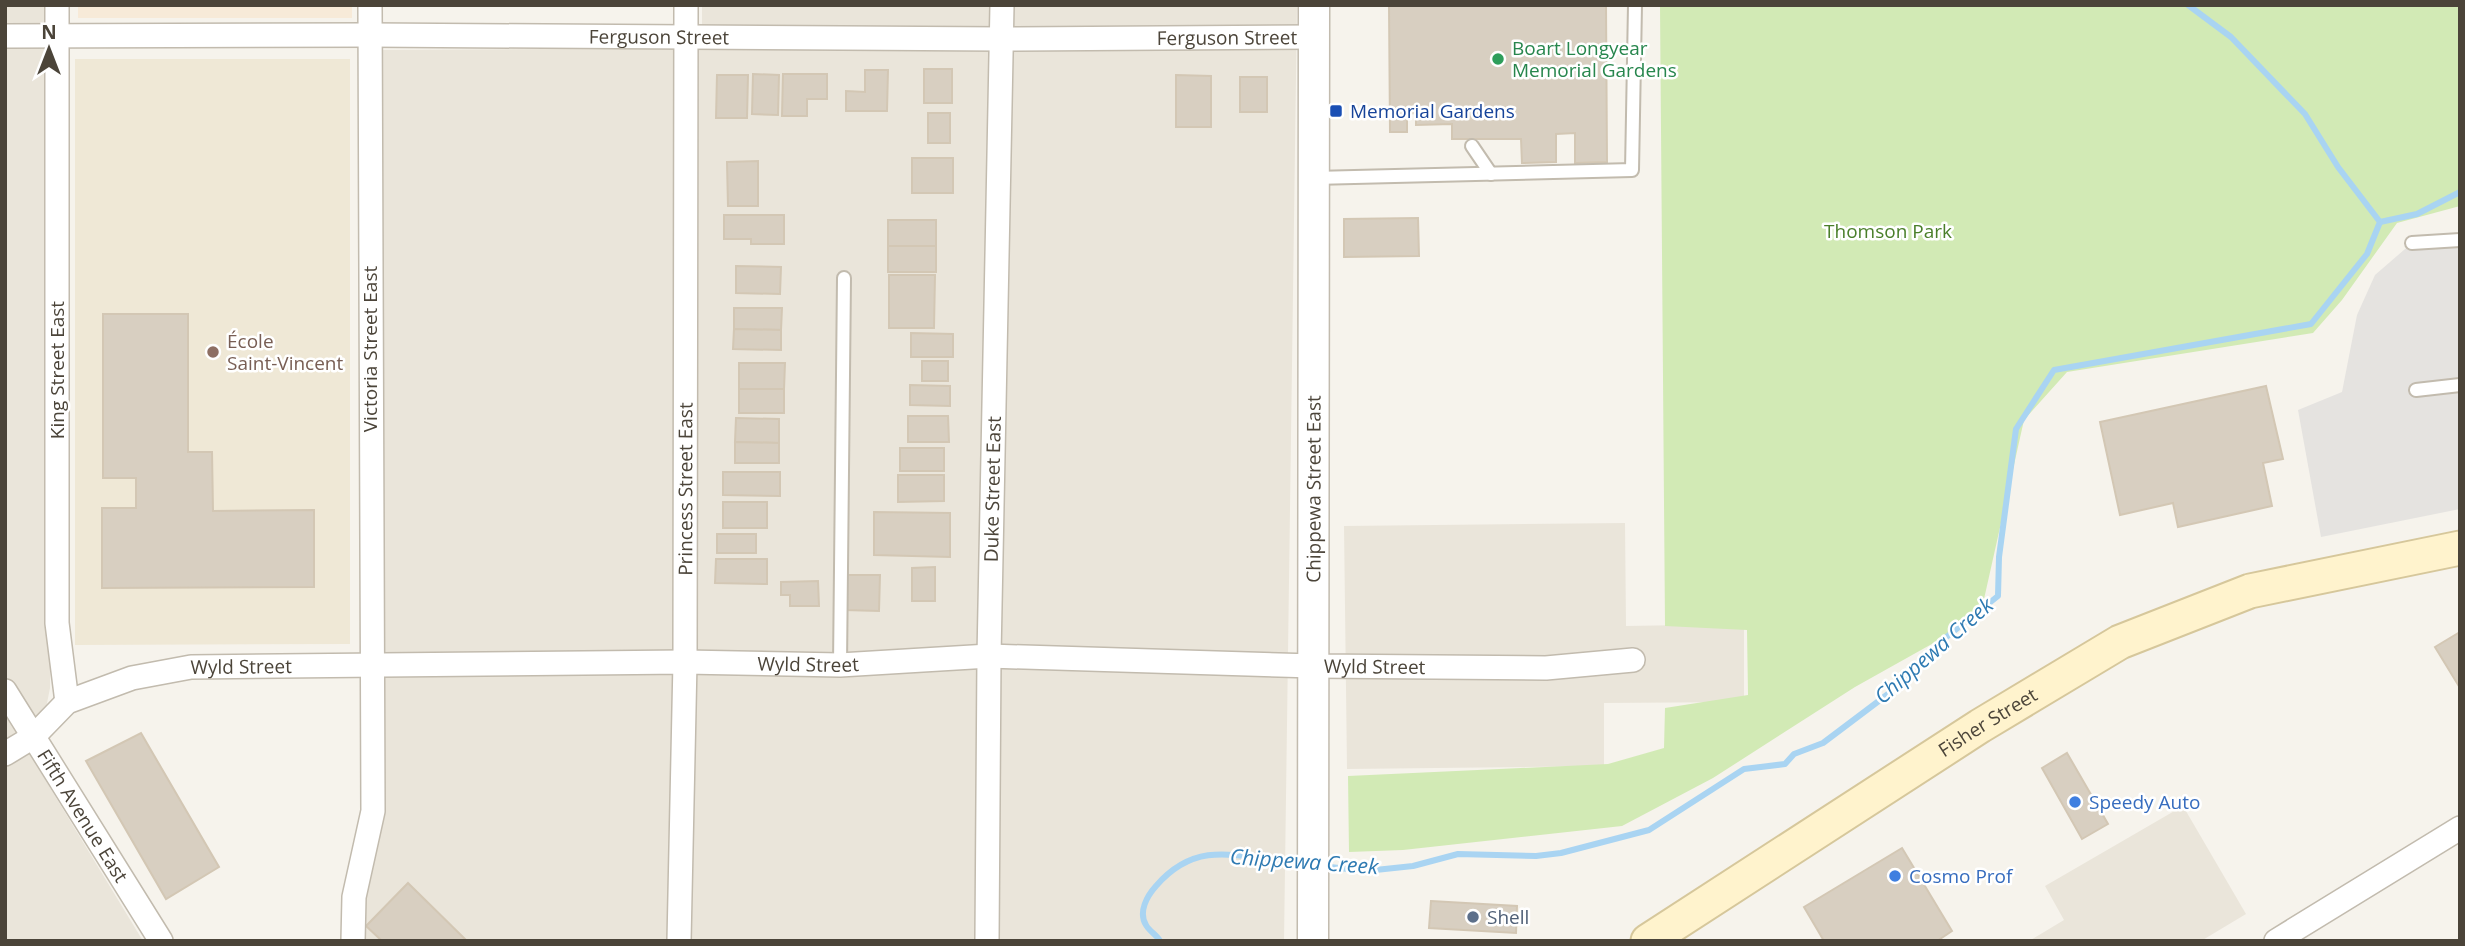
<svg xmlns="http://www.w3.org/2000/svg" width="2465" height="946" font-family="'Open Sans',sans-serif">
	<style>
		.residential { fill: #eae5da }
		.commercial { fill: #f7ead8 }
		.education { fill: #efe8d6 }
		.green { fill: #d2eab5 }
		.parking { fill: #e5e3e0 }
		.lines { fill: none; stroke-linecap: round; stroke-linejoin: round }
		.stream { stroke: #a9d4f2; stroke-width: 6 }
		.building { fill: #d8cfc1; stroke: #d3c7b4; stroke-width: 2 }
		.service-casing { stroke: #c2bbae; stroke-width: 16 }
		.minor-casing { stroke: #c2bbae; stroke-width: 26 }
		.tertiary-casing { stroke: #c2bbae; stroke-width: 33 }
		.secondary-casing { stroke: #d6c79b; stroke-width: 37 }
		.service { stroke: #fff; stroke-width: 12 }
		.minor { stroke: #fff; stroke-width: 23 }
		.tertiary { stroke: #fff; stroke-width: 30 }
		.secondary { stroke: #fff3cd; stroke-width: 33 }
		.leisure-dot { fill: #2e9e5b; stroke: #fff; stroke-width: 2.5 }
		.transit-dot { fill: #1a4fb4; stroke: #fff; stroke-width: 2.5 }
		.education-dot { fill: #8d6e63; stroke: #fff; stroke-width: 2.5 }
		.shop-dot { fill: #3f7fe0; stroke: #fff; stroke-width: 2.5 }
		.service-dot { fill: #5c6f8a; stroke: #fff; stroke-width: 2.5 }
		.labels { text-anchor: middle; stroke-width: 5; stroke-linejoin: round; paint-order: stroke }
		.street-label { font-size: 19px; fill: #4b4439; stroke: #fff }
		.leisure-label { font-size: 19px; fill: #27864d; stroke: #fff; text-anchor: start }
		.transit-label { font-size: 19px; fill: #164399; stroke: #fff; text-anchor: start }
		.park-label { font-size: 19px; fill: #4a7f2a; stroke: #fff }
		.education-label { font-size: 19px; fill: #785e54; stroke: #fff; text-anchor: start }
		.shop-label { font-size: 19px; fill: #366cbe; stroke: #fff; text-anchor: start }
		.service-label { font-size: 19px; fill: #4e5e75; stroke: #fff; text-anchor: start }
		.water-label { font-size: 21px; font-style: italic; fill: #2e7ab2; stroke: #fff }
	</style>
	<rect width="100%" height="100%" fill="#f6f3ec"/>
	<g class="residential">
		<path d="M5,5h44l1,683 -15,75 108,178h-138z"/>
		<path d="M702,5h595l-13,936h-922l17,-891 323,-2z"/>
		<path d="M1625,523l1,103 118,-2v78l-140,1v63l-257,3 -3,-243z"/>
		<path d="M2183,806l63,108 -45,27h-172l35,-21 -19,-34z"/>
	</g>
	<rect class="commercial" x="78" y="5" width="274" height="13"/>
	<path class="education" d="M75,59h275v585l-275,1z"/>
	<path class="green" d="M1660,5h800v201l-63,17 -55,77 -29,33 -246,39 -43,48 -44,197 -125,70 -142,91 -91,48 -219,24 -54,2 -1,-76 260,-12 56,-16 1,-40 83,-13 -1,-65 -82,-4z"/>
	<path class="parking" d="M2460,240v269l-139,28 -23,-127 44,-18 15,-77 18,-40 37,-32z"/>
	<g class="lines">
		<g class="stream">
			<path d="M2380,222l37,-8 43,-22"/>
			<path d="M1321,866l45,5 47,-5 45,-12 78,2 25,-3 88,-23 95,-61 41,-5 9,-10 29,-11 73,-55 48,-49 54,-43 1,-39 17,-128 38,-59 257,-46 56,-70 13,-32 -42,-55 -33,-53 -74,-77 -43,-32"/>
			<path d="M1160,941c-3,-6 -11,-10 -14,-16 -8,-13 1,-29 10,-39 46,-53 92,-24 150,-21"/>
		</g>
	</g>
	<g class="building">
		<path d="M1389,5h217l1,157 -32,1v-30l-19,1v28l-34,1 -1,-24h-69v-15l-36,1v-12l-9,1v18h-17z"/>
		<rect x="924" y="69" width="28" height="34"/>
		<path d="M865,70h23l-1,41h-41v-20l19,1z"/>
		<path d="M753,74l26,1 -1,40 -26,-1z"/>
		<path d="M783,74h44v25h-20v17h-25z"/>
		<path d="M717,75h31l-1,43h-31z"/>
		<path d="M1176,75l35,1v51h-35z"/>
		<rect x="1240" y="77" width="27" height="35"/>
		<rect x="928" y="113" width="22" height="30"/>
		<rect x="912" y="158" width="41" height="35"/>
		<path d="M758,161v45h-30l-1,-44z"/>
		<path d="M724,215h60v29h-33v-5h-27z"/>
		<path d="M1418,218l1,38 -75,1v-38z"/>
		<rect x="888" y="220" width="48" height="26"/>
		<rect x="888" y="246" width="48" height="26"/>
		<path d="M736,266l45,1 -1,27 -44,-1z"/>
		<path d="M889,275h46l-1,53h-45z"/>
		<path d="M734,308h48l-1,22 -47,-1z"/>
		<path d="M103,314h85v138h24l1,59 101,-1v77l-212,1v-80h34v-30h-33z"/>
		<path d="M734,329l47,1v20l-48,-1z"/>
		<path d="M911,333l42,1v23h-42z"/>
		<rect x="922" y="361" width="26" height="20"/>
		<path d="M739,363h46l-1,26h-45z"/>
		<path d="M910,385l40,1v20l-40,-1z"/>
		<path d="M2266,386l17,73 -20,4 9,43 -94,21 -5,-24 -53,12 -20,-93z"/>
		<rect x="739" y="389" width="45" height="24"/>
		<path d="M908,416h40l1,26h-41z"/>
		<path d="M736,418l43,1v24l-44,-1z"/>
		<path d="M735,442l44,1v20h-44z"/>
		<rect x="900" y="448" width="44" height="23"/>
		<path d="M723,472h57v24l-57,-1z"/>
		<path d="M898,475h46v26l-46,1z"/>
		<rect x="723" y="502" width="44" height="26"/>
		<path d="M874,512l76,1v44l-76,-2z"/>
		<rect x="717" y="534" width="39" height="19"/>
		<path d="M716,559h51v25l-52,-1z"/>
		<path d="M935,567v34h-23v-33z"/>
		<path d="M845,575h35l-1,36 -34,-1z"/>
		<path d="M818,581l1,25h-29v-11h-9v-13z"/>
		<path d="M2460,632v56l-25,-41z"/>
		<path d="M141,733l78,134 -53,32 -80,-138z"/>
		<path d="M2067,753l41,71 -26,15 -40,-71z"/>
		<path d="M1902,848l50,83 -15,10h-113l-20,-34z"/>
		<path d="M408,883l59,58h-85l-16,-15z"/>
		<path d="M1431,901l86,5 -1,27 -87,-5z"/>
	</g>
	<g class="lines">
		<g class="service-casing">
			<g id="service">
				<path d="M1472,146l19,28"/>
				<path d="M1314,178l318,-8 3,-165"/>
				<path d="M2412,243l48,-3"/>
				<path d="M2416,390l44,-5"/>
				<path d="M840,665l4,-387"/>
			</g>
		</g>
		<g class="minor-casing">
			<g id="minor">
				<path d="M57,5v618l10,79"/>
				<path id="s1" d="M5,36l365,-1 632,4 312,-2"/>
				<path id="s2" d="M5,691l156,250"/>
				<path id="s3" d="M5,754l28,-17 34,-35 65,-24 59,-11 494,-5 155,3 149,-9 325,10 232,2 87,-8"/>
				<path d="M353,941l1,-44 19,-86 -3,-806"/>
				<path id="s4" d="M679,941l6,-279 1,-657"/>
				<path id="s5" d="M987,941l2,-285 13,-651"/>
				<path d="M2276,941l184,-113"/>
			</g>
		</g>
		<g class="tertiary-casing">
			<g id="tertiary">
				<path id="s6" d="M1313,941l1,-936"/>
			</g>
		</g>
		<g class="secondary-casing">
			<g id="secondary">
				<path id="s7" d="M1648,941l332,-215 140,-84 130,-51 210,-43"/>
			</g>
		</g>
		<use href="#service" class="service"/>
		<use href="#minor" class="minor"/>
		<use href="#tertiary" class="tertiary"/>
		<use href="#secondary" class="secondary"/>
	</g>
	<circle class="leisure-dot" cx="1498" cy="59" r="7"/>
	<rect class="transit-dot" x="1329" y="104" width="14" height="14" rx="3.5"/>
	<circle class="education-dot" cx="213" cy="352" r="7"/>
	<g class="shop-dot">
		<circle cx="2075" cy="802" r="7"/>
		<circle cx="1895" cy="876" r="7"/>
	</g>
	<circle class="service-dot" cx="1473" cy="917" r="7"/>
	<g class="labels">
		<g class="street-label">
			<text dy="7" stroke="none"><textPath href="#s1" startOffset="654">Ferguson Street</textPath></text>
			<text dy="7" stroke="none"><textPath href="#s1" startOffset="1222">Ferguson Street</textPath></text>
			<text transform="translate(370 349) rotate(-90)" y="7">Victoria Street East</text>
			<text transform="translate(57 370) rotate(-90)" y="7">King Street East</text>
			<text dy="7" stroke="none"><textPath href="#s4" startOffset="452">Princess Street East</textPath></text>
			<text dy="7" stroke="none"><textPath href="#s6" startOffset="452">Chippewa Street East</textPath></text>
			<text dy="7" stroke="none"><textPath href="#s5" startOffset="452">Duke Street East</textPath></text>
			<text dy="7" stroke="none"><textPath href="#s3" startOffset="828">Wyld Street</textPath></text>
			<text dy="7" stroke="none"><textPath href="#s3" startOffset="261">Wyld Street</textPath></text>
			<text dy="7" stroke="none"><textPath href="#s3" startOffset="1395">Wyld Street</textPath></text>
			<text dy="7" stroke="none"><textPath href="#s7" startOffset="404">Fisher Street</textPath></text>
			<text dy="7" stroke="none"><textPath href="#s2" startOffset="147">Fifth Avenue East</textPath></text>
		</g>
		<g class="leisure-label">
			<text x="1512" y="55">Boart Longyear<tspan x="1512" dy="22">Memorial Gardens</tspan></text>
		</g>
		<g class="transit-label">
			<text x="1350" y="118">Memorial Gardens</text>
		</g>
		<g class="park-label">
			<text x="1888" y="238">Thomson Park</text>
		</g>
		<g class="education-label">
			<text x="227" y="348">École<tspan x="227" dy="22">Saint-Vincent</tspan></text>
		</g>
		<g class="shop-label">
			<text x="2089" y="809">Speedy Auto</text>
			<text x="1909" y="883">Cosmo Prof</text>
		</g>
		<g class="service-label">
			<text x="1487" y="924">Shell</text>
		</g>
		<g class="water-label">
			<text transform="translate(1934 651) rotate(-41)" y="7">Chippewa Creek</text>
			<text transform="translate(1304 862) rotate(4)" y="7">Chippewa Creek</text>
		</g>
	</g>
	<rect width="2465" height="946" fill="none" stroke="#4b4439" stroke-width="14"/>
	<g transform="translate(49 49)" stroke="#ffffff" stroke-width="5" paint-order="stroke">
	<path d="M0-5L12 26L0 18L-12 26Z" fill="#4b4439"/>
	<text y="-10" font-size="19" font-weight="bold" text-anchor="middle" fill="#4b4439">N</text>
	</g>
</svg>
